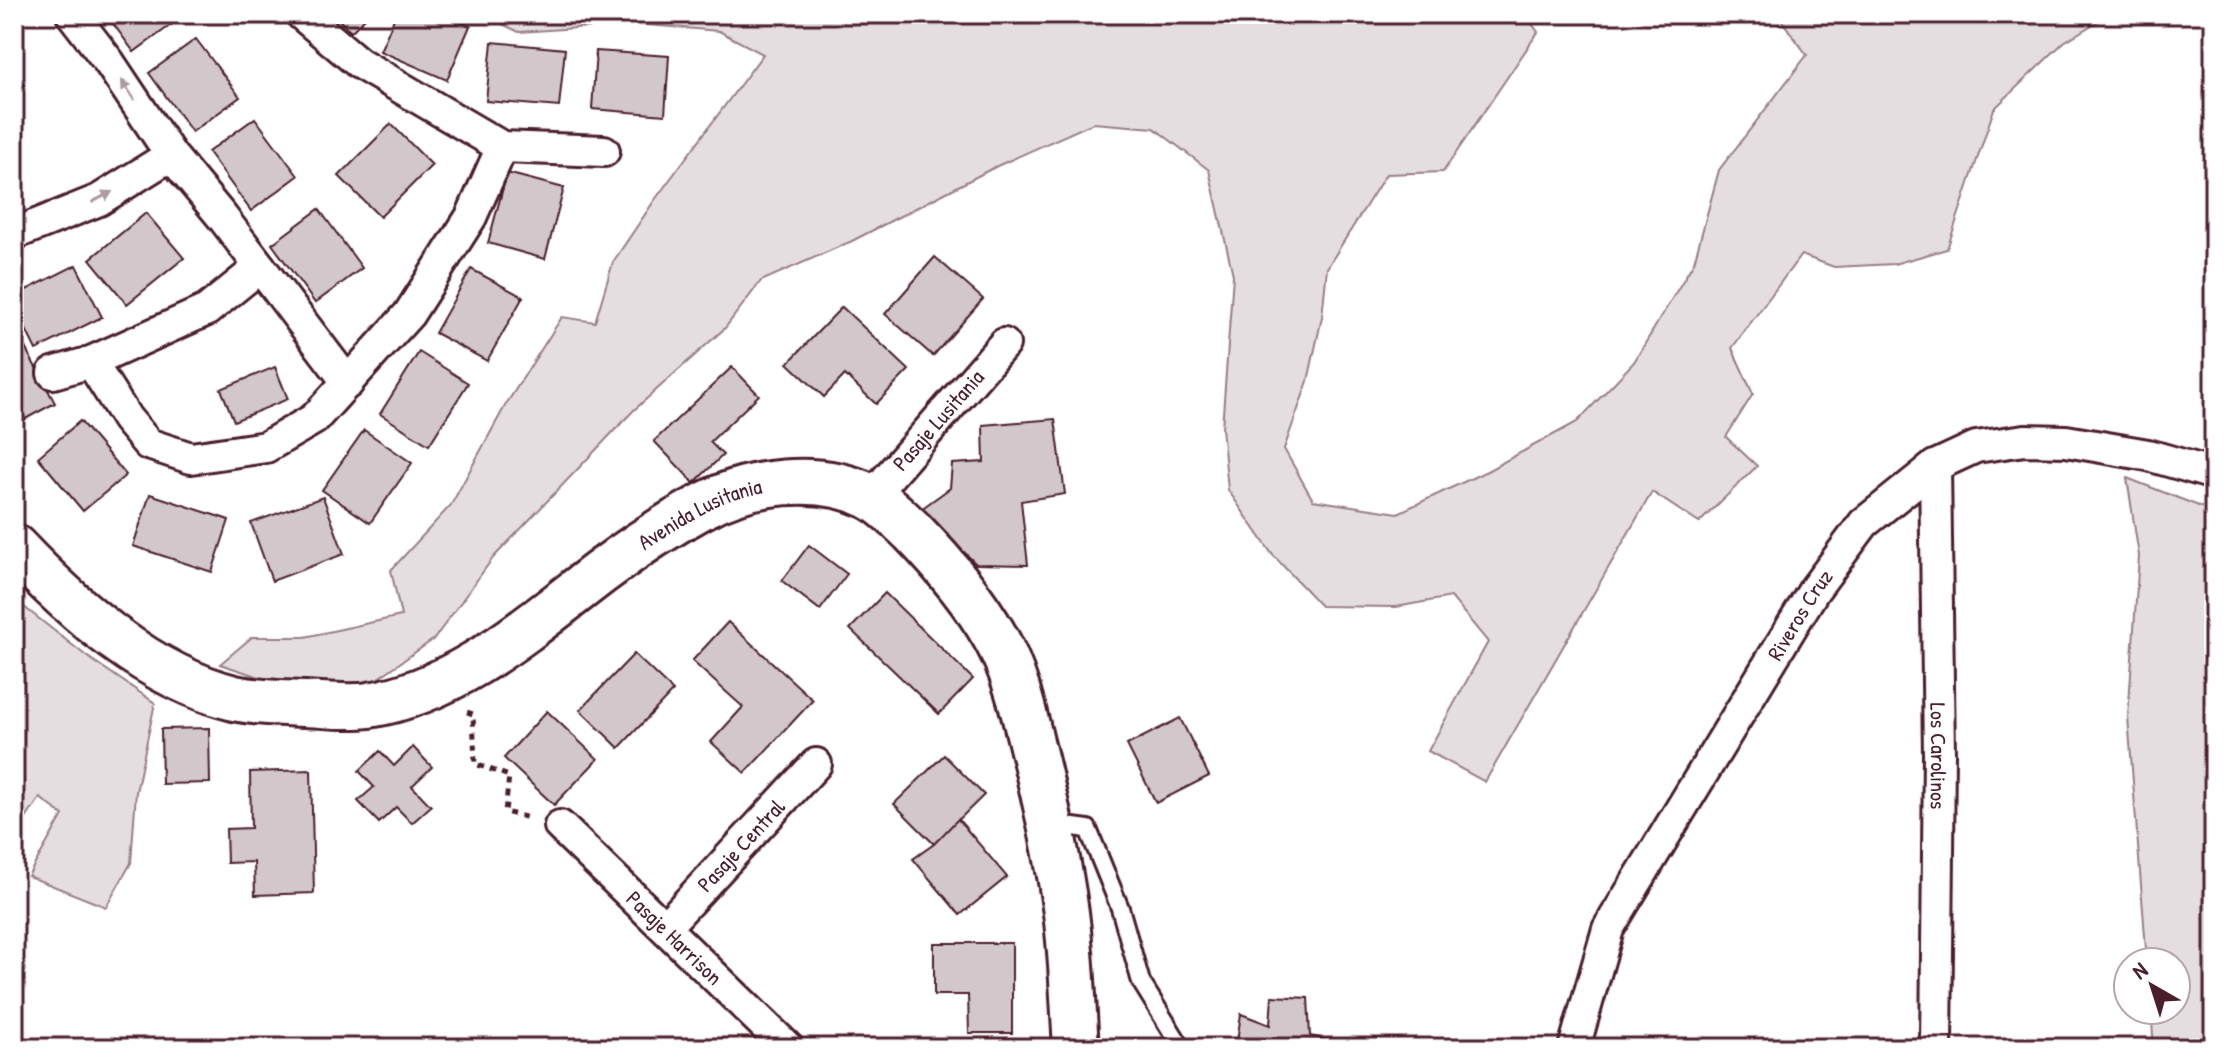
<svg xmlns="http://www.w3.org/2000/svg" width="2228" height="1062" font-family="'Patrick Hand',sans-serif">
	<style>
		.green { fill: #e5dee0; stroke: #987e86; stroke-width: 2 }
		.building { fill: #d2c7cb; stroke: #4a1f2b; stroke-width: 2 }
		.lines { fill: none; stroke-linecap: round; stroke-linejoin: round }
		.lane-casing { stroke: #4a1f2b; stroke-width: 22 }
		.street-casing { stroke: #4a1f2b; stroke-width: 36 }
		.secondary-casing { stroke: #4a1f2b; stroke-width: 50 }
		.path { stroke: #4a1f2b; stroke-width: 5; stroke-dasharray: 6 6; stroke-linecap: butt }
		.lane { stroke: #fff; stroke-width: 16 }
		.street { stroke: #fff; stroke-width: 30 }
		.secondary { stroke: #fff; stroke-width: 44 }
		.oneway { fill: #ae9aa0 }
		.labels { text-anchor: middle; stroke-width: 8; stroke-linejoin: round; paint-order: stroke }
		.street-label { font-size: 22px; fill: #4a1f2b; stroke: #fff }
	</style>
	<rect width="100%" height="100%" fill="#fff"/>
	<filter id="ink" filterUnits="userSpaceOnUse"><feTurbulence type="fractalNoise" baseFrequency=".0125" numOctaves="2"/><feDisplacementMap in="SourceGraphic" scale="16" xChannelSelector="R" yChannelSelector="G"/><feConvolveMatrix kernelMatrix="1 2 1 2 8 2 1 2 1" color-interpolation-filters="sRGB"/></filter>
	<g filter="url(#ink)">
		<g class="green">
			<path d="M481,14h1044l13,18 -95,140 -57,2 -59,94 -5,49 -14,64 -24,68 29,51 85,13 89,-42 90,-49 57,-60 60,-100 25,-92 88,-115 -30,-41h333l-46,28 -70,67 -47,140 -53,15 -60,3 -33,-12 -69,93 21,46 -27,43 31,29 -58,57 -47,-31 -167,290 -57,-31 60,-109 -37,-45 -55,10 -75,-1 -49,-52 -44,-64 -6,-62 11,-153 -24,-105 -55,-42 -61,-5 -96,43 -145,75 -91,40 -36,47 -92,83 -140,147 -59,81 -63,44 -78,5 -73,-24 32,-27h53l96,-21 -10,-46 60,-65 54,-99 57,-89 33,5 18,-60 41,-61 109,-147 -44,-23 -83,-7 -117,8z"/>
			<path d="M2127,478l87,34v536h-60l-3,-38h25v-48h-29l-19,-245 11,-161z"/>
			<path d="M14,599l71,56 70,48 -19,89 -5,71 -25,44 -78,-31 35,-61 -23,-17 -26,38z"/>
		</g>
		<g class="building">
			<path d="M106,14h73l3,3 -48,35z"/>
			<path d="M333,14h36l-18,18z"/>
			<path d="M396,14h46l28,12 -23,54 -67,-29z"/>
			<path d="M196,39l44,58 -48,35 -43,-59z"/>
			<path d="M492,42l73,7 -6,58 -73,-6z"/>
			<path d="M596,51l73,5 -4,59 -73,-6z"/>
			<path d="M255,118l43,58 -47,35 -43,-59z"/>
			<path d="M391,124l41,41 -52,52 -41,-41z"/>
			<path d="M507,173l57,15 -19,71 -57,-16z"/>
			<path d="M319,209l43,59 -47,35 -43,-59z"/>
			<path d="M146,213l38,45 -57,46 -37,-45z"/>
			<path d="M935,257l48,42 -50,57 -48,-42z"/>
			<path d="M76,265l26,52 -66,33 -22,-45v-9z"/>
			<path d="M471,269l52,28 -36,64 -52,-28z"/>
			<path d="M842,307l67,63 -33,34 -31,-29 -21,22 -36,-34z"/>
			<path d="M14,327l41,76 -41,22z"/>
			<path d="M419,352l49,31 -39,62 -49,-31z"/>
			<path d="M275,367l13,32 -54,22 -13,-32z"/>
			<path d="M732,367l27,28 -49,47 13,13 -29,28 -40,-42z"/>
			<path d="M1055,419l10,75 -44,7 7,64 -52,-1 -55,-55 29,-21 2,-24 32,-2 -1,-37z"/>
			<path d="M80,421l46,54 -43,36 -45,-54z"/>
			<path d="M364,430l48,33 -42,60 -48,-33z"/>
			<path d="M150,494l79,26 -17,52 -79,-26z"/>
			<path d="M323,497l21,57 -72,27 -21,-58z"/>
			<path d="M809,545l38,29 -27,36 -38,-29z"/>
			<path d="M885,593l88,86 -34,35 -89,-85z"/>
			<path d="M728,622l85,78 -68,73 -34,-31 32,-35 -51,-46z"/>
			<path d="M634,654l39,37 -54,57 -39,-38z"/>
			<path d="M547,711l51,48 -44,46 -50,-47z"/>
			<path d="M1180,718l29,58 -53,27 -29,-58z"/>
			<path d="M209,728l1,55 -48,1 -1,-55z"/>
			<path d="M413,747l19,20 -20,19 19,20 -19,17 -16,-16 -17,16 -21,-22 16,-14 -15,-16 21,-20 14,15z"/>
			<path d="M944,755l40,40 -50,49 -40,-40z"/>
			<path d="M311,770l3,123 -59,2 -1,-33 -27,1 -1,-34 25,-1 -1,-56z"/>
			<path d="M958,819l49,58 -47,38 -47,-56 21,-15z"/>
			<path d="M934,943h78v90h-43l-1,-38h-34z"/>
			<path d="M1272,996l36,2 2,38 55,12h-129l5,-34 29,11z"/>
		</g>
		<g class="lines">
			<g class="lane-casing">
				<path id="lane" d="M1051,824l37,5 32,79 21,74 41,66"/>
			</g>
			<g class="street-casing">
				<g id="street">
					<path d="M72,14l37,48 62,93 52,63 125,165"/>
					<path d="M301,14l58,49 143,84 102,4"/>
					<path d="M14,234l85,-34 72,-45"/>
					<path d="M91,362l36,57 21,25 43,14 75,-11 48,-28 95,-105 62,-97 31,-70"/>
					<path d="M53,373l38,-11 116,-52 53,-43"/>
					<path id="s1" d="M1935,466l4,288 -3,294"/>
					<path id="s2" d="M871,497l133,-153"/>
					<path id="s3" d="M560,826l228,222"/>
					<path id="s4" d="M666,926l150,-162"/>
					<path id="s5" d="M1574,1048l34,-119 206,-339 50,-67 71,-57 41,-19 49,-7 41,1 82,14 66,19"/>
				</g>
			</g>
			<g class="secondary-casing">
				<g id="secondary">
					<path id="s6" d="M14,547c60,63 135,130 220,151 23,5 49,5 72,6 20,1 43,4 63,1 89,-14 162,-80 232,-133 32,-24 65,-46 100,-65 48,-27 118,-35 168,-11 16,8 30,23 43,35 31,32 61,67 83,106 18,31 28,71 36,105 14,56 27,114 35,171 6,45 7,90 10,135"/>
				</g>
			</g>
			<path class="path" d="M467,712l6,2 2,50 34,12 -4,36 24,6"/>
			<use href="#lane" class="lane"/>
			<use href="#street" class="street"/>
			<use href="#secondary" class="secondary"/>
		</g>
		<defs><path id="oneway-solid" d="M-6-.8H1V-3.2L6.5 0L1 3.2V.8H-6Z" transform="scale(2)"/></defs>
		<g class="oneway">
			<use href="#oneway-solid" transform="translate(128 90) rotate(-123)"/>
			<use href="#oneway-solid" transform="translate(102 197) rotate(-28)"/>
		</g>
	</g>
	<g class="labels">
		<g class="street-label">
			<text dy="8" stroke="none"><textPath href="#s2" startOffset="102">Pasaje Lusitania</textPath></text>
			<text dy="8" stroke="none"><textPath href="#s6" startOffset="792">Avenida Lusitania</textPath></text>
			<text dy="8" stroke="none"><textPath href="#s5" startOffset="492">Riveros Cruz</textPath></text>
			<text dy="8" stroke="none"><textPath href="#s1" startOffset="290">Los Carolinos</textPath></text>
			<text dy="8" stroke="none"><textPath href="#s4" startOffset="110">Pasaje Central</textPath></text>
			<text dy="8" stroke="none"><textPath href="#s3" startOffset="160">Pasaje Harrison</textPath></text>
		</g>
	</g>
	<rect width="2228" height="1062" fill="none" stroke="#fff" stroke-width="48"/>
	<rect x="24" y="24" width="2180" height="1014" fill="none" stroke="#4a1f2b" stroke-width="3" filter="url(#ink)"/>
	<g transform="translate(2152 986) rotate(321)"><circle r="38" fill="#ffffff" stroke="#b7a5aa" stroke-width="2"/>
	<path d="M0-6L14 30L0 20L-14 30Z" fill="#4a1f2b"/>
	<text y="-12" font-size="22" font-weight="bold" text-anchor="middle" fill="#4a1f2b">N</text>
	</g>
</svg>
